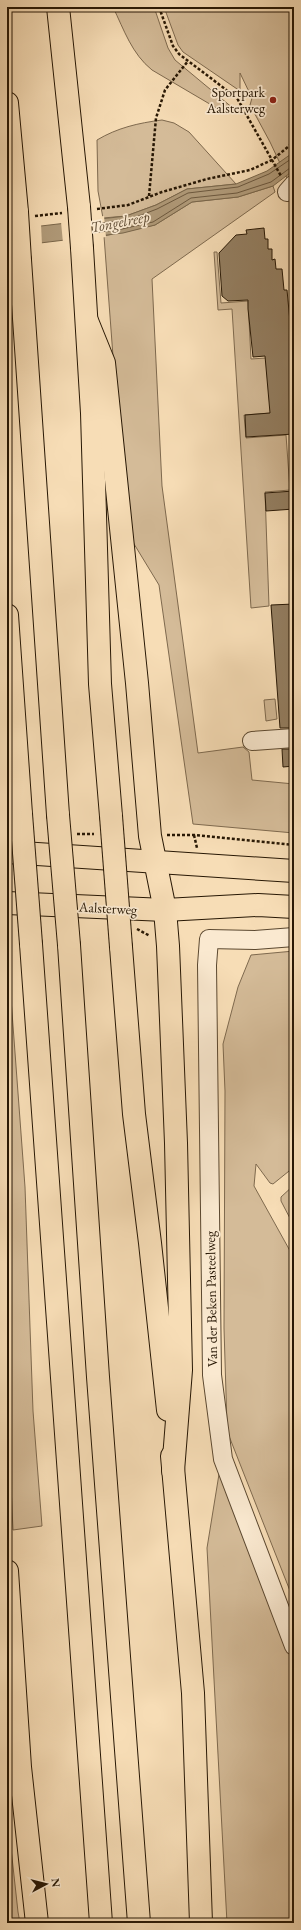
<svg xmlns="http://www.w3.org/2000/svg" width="301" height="1930" font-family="'EB Garamond',serif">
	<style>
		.green { fill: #d4bb98; stroke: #7e694e }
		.water { fill: #b09a79; stroke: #79664a }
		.pier { fill: #f7ddb6 }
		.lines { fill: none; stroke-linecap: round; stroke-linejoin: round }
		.shore { stroke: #6c583e; stroke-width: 1 }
		.stream { stroke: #79664a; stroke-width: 4.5 }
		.building { fill: #937e61; stroke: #271704 }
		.minor-casing { stroke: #5b4830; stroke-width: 20 }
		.major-casing { stroke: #271704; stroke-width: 24 }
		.highway-casing { stroke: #271704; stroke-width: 24 }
		.path { stroke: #271704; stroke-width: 2.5; stroke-dasharray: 3 2; stroke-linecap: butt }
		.minor { stroke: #fae9d0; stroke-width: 18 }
		.major { stroke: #f7ddb6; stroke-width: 22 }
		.highway { stroke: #f7ddb6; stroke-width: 22 }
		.highway-bridge-casing { stroke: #271704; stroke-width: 24; stroke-linecap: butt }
		.highway-bridge { stroke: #f7ddb6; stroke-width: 22 }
		.poi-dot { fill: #8f2418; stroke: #fae9d0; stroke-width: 1.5 }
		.labels { text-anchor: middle; stroke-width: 3.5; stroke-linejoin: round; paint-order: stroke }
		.poi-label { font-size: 14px; fill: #271704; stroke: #fae9d0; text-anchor: end }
		.street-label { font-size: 14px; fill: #271704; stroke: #fae9d0 }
		.water-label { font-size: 15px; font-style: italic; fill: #5e4b33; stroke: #fae9d0 }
	</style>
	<rect width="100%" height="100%" fill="#f7ddb6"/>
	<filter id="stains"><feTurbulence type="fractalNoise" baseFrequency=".005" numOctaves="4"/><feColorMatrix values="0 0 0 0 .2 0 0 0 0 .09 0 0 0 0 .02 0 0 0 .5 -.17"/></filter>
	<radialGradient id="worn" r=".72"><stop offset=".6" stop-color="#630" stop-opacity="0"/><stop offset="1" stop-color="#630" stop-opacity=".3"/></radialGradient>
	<g class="green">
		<path d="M113,7h41l14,41 7,12 59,49 1,3 -10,1 -73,-43c-20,-16 -28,-40 -39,-63z"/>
		<path d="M164,7h130v186l-24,-51 -20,-37 2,-7 -12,-25v18l-57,-39 -5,-7z"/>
		<path d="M162,120l12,3 15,9 47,52 -49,5 -31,16 -30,11 -23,2 -5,-27 -1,-51c20,-12 41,-17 65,-20z"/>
		<path d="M273,186l2,6 -123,87 10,207 36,267 45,-6 6,5 3,28 42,4v49l-101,-9 -34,-239 -28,-46 -13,-116 -14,-187 51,-11 37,-23 46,-5z"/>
		<path d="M214,252h3l4,51 27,-2 3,58 15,-1 6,55 -28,2 2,23 40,-3 4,55 -25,2 4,114 -18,2 -19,-299 -14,1z"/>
		<path d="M275,699l2,20 -11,2 -2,-21z"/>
		<path d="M7,945l18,242 8,224 9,115 -29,4 -6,-135z"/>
		<path d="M294,951v216l-21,17 -3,-1 -14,-19 -2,22 40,72v343l-65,-165 -2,-10 -3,-98 1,-237 -2,-47 15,-57 13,-32z"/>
		<path d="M294,1185v41l-13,-25v-4z"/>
		<path d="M220,1468l74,195v260h-67l-20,-375z"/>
		<path d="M7,1812l11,100 2,11h-13z"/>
	</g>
	<path class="water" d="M294,152v18l-21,16 -35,11 -46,5 -37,23 -32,8 -116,14v-17l119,-14 30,-11 31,-16 49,-5 31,-13z"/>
	<g class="pier">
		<path d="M104,216l2,21 -43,6 -2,-21z"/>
		<path d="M41,224l1,21 -35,4v-21z"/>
	</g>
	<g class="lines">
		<g class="shore">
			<path d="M92,224l36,-4 29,-11 31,-16 50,-6 31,-13 25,-17"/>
			<path d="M93,233l29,-4 31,-7 38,-24 46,-5 34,-11 19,-14 4,-1"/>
		</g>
		<path class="stream" d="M291,173l3,8"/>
	</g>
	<g class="building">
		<path d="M264,228l1,11h3v10h4v11l3,-1 1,10h6l2,21h3l5,53h2v91l-48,3 -1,-22 25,-2 -5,-57 -12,1 -5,-48v-9l-20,1 -6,-5 -3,-43 17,-18 11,-1 -1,-4z"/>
		<path d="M294,491v18l-28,2 -1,-18z"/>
		<path d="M294,604v124h-14l-9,-123z"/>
		<path d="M282,749h12v17l-11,1z"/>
	</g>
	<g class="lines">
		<g class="minor-casing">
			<g id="minor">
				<path d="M287,192l7,-8"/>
				<path d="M252,741l42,-3"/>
				<path d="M294,937l-39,3 -46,-1 -2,26 5,410 11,84 71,187"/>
			</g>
		</g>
		<g class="major-casing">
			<g id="major">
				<path d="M7,852l287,19"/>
				<path d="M7,903l158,7 93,-5 36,2"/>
			</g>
		</g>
		<g class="highway-casing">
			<g id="highway">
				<path d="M58,7l21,200"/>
				<path d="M7,103l10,109"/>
				<path d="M82,248l10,165 8,271 11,132"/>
				<path d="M20,260l38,555"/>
				<path d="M87,321l17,42 33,320 13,153 15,74 3,36 8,197 5,227 -8,101"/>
				<path d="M7,615l14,199"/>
				<path d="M31,944l70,979"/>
				<path d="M69,945l29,432 41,546"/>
				<path d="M121,947l13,167 16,129 18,167"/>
				<path d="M172,1456l21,237 8,230"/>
				<path d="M7,1571l13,196 17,156"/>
			</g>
		</g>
		<g class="path">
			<path d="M159,7l14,39 6,8 58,44 44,78"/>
			<path d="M149,196l7,-78 9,-28 23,-29"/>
			<path d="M97,209l31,-4 34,-13 45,-13 43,-9 22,-10 22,-18"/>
			<path d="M35,216l27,-3"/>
			<path d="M77,834h17"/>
			<path d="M167,835h27l100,10"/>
			<path d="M194,835l3,13"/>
			<path d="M137,929l13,7"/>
		</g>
		<use href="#minor" class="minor"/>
		<use href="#major" class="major"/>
		<use href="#highway" class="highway"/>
		<g class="highway-bridge-casing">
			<g id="highway-bridge">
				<path d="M79,207l3,41"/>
				<path d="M17,212l3,48"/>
				<path d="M21,814l10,130"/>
				<path d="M58,815l11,130"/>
				<path d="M111,816l10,131"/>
			</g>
		</g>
		<use href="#highway-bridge" class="highway-bridge"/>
	</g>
	<circle class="poi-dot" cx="273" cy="100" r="4"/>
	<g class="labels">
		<g class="poi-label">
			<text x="265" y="97">Sportpark<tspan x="265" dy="16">Aalsterweg</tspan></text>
		</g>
		<g class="street-label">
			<text transform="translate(108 908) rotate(3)" y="5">Aalsterweg</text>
			<text transform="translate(211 1299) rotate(-91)" y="5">Van der Beken Pasteelweg</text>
		</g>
		<g class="water-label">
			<text transform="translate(120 222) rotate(-11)" y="5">Tongelreep</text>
		</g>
	</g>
	<rect width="301" height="1930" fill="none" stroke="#f7ddb6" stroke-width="24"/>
	<rect x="8" y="8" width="285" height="1914" fill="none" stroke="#271704" stroke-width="2"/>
	<rect x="12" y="12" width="277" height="1906" fill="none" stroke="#271704"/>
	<g transform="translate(46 1884) rotate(83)" stroke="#fae9d0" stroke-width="3" paint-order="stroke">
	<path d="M0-3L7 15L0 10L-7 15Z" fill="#271704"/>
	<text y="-6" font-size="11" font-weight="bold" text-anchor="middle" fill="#271704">N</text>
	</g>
	<rect width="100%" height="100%" filter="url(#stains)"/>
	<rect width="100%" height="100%" fill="url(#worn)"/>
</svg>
